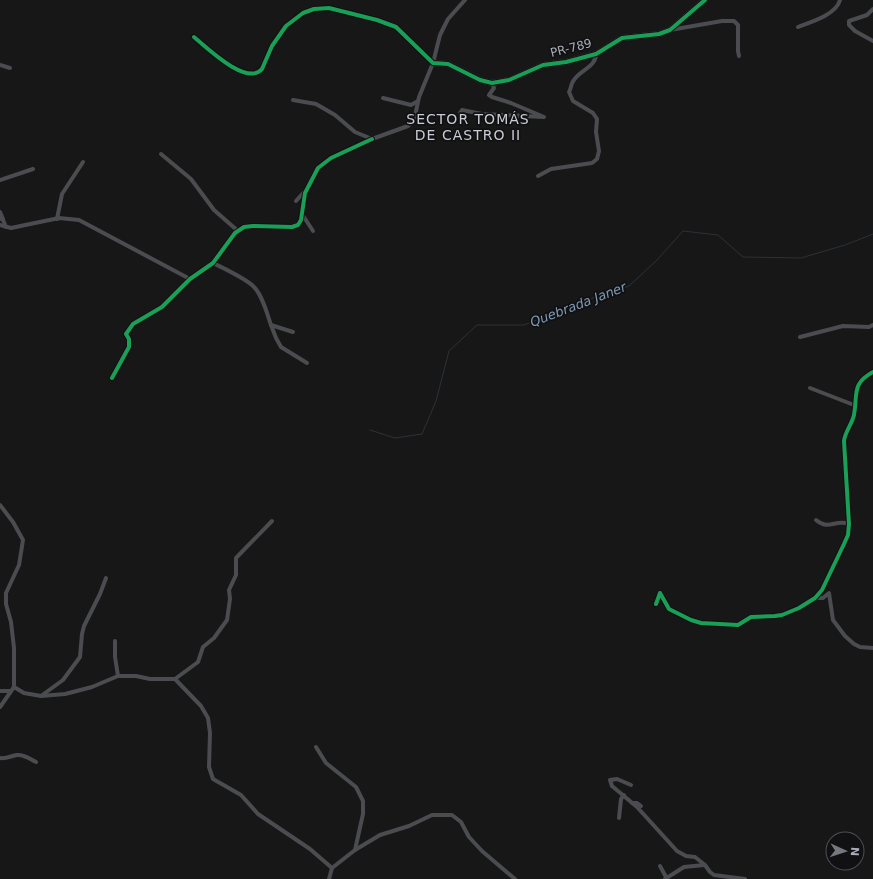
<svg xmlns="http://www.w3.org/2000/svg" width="873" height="879" font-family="'DejaVu Sans',sans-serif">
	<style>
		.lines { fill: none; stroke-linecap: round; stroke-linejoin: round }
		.stream { stroke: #2a3239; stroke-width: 1 }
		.street { stroke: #4b4c50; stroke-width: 4 }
		.secondary { stroke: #4a4a4e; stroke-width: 6 }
		.cycleway-casing { stroke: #111113; stroke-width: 6 }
		.cycleway { stroke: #1a9f57; stroke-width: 4 }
		.labels { text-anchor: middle; stroke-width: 3.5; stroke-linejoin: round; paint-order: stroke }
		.street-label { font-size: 12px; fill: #a8adb8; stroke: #111113 }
		.water-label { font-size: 13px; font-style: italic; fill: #7f9bb3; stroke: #111113 }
		.quarter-label { font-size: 14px; letter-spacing: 1px; fill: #c9ccd4; stroke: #111113 }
	</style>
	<rect width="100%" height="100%" fill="#171717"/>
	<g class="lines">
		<path class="stream" d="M370,430l25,8 27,-4 14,-33 13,-50 28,-26h47l63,-25 42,-14 27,-25 27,-30 35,4 25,22 58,1 44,-13 28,-11"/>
		<g class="street">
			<path d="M873,9l-6,6 -18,6v4l6,6 18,10"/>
			<path d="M798,27c13,-5 38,-12 42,-27"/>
			<path d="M670,30l52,-9h12l4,4v26l1,5"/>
			<path d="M194,37c12,10 53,50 68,32l10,-23 14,-20 17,-13 11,-4 15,-1 48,12 19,7 37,36"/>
			<path d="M0,65l10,3"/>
			<path d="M383,98l28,7 7,-4"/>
			<path d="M293,100l23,4 19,11 20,17 17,7 36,-13 6,-5 5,-24 14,-34 7,-28 8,-16 17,-19"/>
			<path d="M460,113l2,-3 20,4 62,3 -33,-14 -19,-6 -3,-2 5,-7 -2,-5"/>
			<path d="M161,154l30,25 23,31 24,21"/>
			<path d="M538,176l13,-7 41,-6 5,-4 2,-8 -3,-19 1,-13 -4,-6 -20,-12 -4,-9c2,-3 2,-9 5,-12 6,-10 22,-13 22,-26"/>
			<path d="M0,180l33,-11"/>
			<path d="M296,201l9,-10"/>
			<path d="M0,212l3,7"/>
			<path d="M302,214l11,17"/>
			<path d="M0,218l3,2 3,7"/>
			<path d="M57,219l5,-25 21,-32"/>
			<path d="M0,225l11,3 48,-10 20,2 111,59"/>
			<path d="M213,263c10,5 34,16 41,24 8,8 13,26 17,38l22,7"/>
			<path d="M271,325l5,13 5,9 26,16"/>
			<path d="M800,337l43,-11 26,1 4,-2"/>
			<path d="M112,378l17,-31v-8l-3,-5 7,-10 29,-17 28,-28 23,-16 22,-30 9,-6 9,-1 39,1 6,-2 3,-5 4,-27 13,-25 13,-10 41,-19"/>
			<path d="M810,388l44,17"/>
			<path d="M0,505l13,17 10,18 -4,25 -13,28v11l5,18 3,26v39l-14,20"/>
			<path d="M816,520c13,11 19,-1 33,4"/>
			<path d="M815,598h8l6,-5 4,27 12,16 9,8 6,3 13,1"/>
			<path d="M656,604l4,-11 9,16 22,11 10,3 37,2 13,-8 24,-1 7,-1 17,-7 16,-10 7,-8 22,-46 4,-9 1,-11 -5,-83c1,-9 8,-17 10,-26 4,-21 -3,-31 19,-43"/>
			<path d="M115,641v16l3,19"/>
			<path d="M175,679l26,27 7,12 2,15 -1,34 4,12 28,16 17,19 52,35 22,19"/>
			<path d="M14,687l10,6 17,3 24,-2 27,-7 26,-11h18l14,3h25l23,-17 5,-15 11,-9 13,-18 3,-21 -1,-9 7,-15v-17l36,-37"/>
			<path d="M0,691h11"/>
			<path d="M41,696l22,-16 17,-23 2,-23 2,-8 16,-32 6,-16"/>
			<path d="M316,747l10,16 30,24 7,14v13l-8,36"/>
			<path d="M0,758c6,1 11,-2 17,-3 7,-1 13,4 19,7"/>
			<path d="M631,785l-14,-6 -7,1 2,6 25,21 40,44 9,5 9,1 10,8 5,7 4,3 31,4"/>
			<path d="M632,803h5l4,3"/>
			<path d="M619,818l2,-19 3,-4"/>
			<path d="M660,866l6,11"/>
			<path d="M332,868l23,-18 25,-15 29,-9 23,-11h20l9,7 8,15 13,14 33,28"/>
			<path d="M329,879l3,-11"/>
			<path d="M665,879l19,-12 20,-2"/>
		</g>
		<path class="secondary" d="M433,63l15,1 32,16 12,3 17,-3 34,-15 23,-3 30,-8 26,-16 37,-4 11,-4 35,-30"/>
		<g class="cycleway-casing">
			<g id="cycleway">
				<path d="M194,37c12,10 53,50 68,32l10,-23 14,-20 17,-13 11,-4 15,-1 48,12 19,7 37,36 15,1 32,16 12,3 17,-3 34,-15 23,-3 30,-8 26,-16 37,-4 11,-4 35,-30"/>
				<path d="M112,378l17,-31v-8l-3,-5 7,-10 29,-17 28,-28 23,-16 22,-30 9,-6 9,-1 39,1 6,-2 3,-5 4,-27 13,-25 13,-10 41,-19"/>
				<path d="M656,604l4,-11 9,16 22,11 10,3 37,2 13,-8 24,-1 7,-1 17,-7 16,-10 7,-8 22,-46 4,-9 1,-11 -5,-83c1,-9 8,-17 10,-26 4,-21 -3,-31 19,-43"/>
			</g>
		</g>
		<use href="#cycleway" class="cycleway"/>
	</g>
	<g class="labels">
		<g class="street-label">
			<text transform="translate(571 48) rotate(-14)" y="4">PR-789</text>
		</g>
		<g class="water-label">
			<text transform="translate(578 304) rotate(-21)" y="5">Quebrada Janer</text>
		</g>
		<g class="quarter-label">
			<text x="468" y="124">SECTOR TOMÁS<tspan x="468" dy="16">DE CASTRO II</tspan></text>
		</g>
	</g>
	<g transform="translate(845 851) rotate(93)"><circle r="19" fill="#111113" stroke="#4d4f55"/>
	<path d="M0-3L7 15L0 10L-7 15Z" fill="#757880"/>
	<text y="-6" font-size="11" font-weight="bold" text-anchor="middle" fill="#a8adb8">N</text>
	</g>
</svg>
